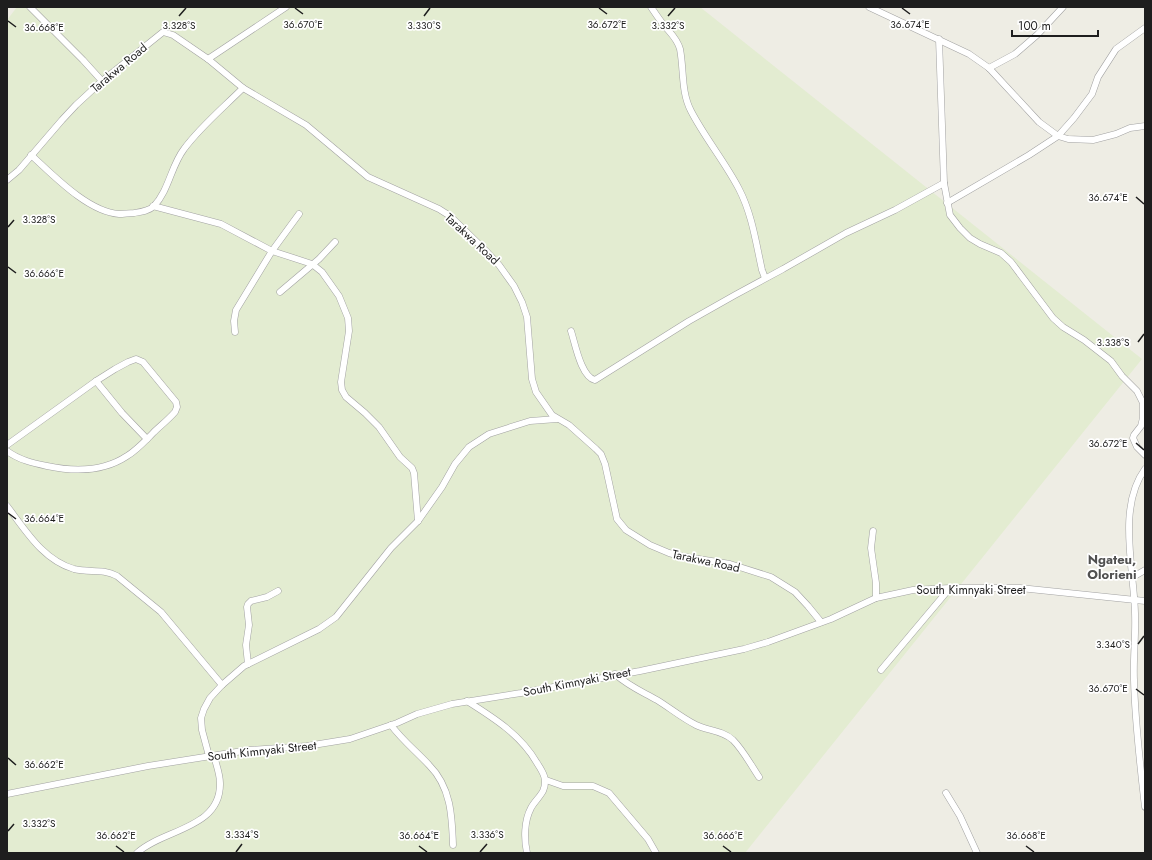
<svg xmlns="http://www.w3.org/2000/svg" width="1152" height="860" font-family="Jost,sans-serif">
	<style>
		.farmland { fill: #e3ecd1 }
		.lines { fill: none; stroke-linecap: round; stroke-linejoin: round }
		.street-casing { stroke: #a2a2a2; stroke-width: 7 }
		.street { stroke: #fff; stroke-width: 6 }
		.ticks { fill: none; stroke: #1e1e1e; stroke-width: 1.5 }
		.labels { text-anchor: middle; stroke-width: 3.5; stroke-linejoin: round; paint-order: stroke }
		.street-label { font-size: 12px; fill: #1e1e1e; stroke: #fff }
		.neighbourhood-label { font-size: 13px; font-weight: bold; fill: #515151; stroke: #fff }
		.ticks-label { font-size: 10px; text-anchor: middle; fill: #1e1e1e; stroke: #fff; stroke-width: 3.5; stroke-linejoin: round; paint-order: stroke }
	</style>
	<rect width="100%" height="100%" fill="#eeede4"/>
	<path class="farmland" d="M17,7h683l442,352 -397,494h-738v-833z"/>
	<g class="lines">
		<g class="street-casing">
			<g id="street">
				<path d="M30,7l53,53 19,21"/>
				<path d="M651,7c4,6 8,12 12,17 7,9 14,14 17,25 4,21 1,43 11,62 14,27 34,51 48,78 13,25 17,54 23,81l3,8"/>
				<path d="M869,7l100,47 20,14 50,54 19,14 10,3 25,1 23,-6 14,-6 15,-2"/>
				<path d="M939,39l5,144 6,32 10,13 10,10 10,6 21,9 10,9 42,56 10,9 21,13 27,21 11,15 15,15 6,12v15l-2,8 -7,9 -1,3 4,9 8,8"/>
				<path d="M208,59l78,-52"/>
				<path d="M989,68l26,-14 22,-19 26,-28"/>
				<path d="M31,155c22,20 57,57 88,59 5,0 10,-1 15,-1 7,-1 15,-2 20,-7 15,-16 17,-40 30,-57 16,-22 39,-41 59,-61"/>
				<path d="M7,180l12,-10 43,-50 14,-15 26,-24 61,-49 10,3 35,24 35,29 63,37 62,52 71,32 11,7 38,37 11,12 15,21 8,16 5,15 5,62 4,13 16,23 17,10 27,24 5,5 4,10 12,55 9,11 24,15 19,8 11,3 50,8 41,13 24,15 13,14 13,16"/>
				<path d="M947,203l82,-48 29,-19 16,-18 18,-24 6,-17 18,-28 29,-21"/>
				<path d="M153,206l68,18 51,27 40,13 10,8 17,24 9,22 1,13 -8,51 1,8 4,7 19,16 14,14 21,30 12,11 2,5 4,48"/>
				<path d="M280,292l39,-33 16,-17"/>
				<path d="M571,331c4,12 10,46 24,49l94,-59 46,-26 48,-26 63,-36 49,-23 49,-27"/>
				<path d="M235,332l-1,-11 2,-11 36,-59 27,-37"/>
				<path d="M96,381l26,32 25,26"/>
				<path d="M7,445l89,-64 19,-12 13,-7 8,-3 7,3 33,40 1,5 -2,5c-7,8 -15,14 -22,21 -8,8 -16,17 -26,23 -24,16 -52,16 -80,10 -14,-3 -28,-6 -40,-15"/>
				<path d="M1145,469c-28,38 -11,100 -10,144 1,23 -2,45 -1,67 1,43 6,84 11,127"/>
				<path d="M7,506c19,25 36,54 67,63 16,4 28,-1 43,7l44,36 61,73"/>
				<path d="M873,531l-2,17 5,35v15"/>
				<path d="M1133,577l12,-7"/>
				<path d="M248,664l-2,-19 3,-20 -2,-18 1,-3 3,-3 16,-4 11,-6"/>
				<path d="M881,670l69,-82"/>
				<path d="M615,674c15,13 26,17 42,26 13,8 25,18 39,25 12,6 26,5 37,15 10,10 18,25 26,37"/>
				<path d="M467,701c27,17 54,34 70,62 6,9 11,17 6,28 -3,6 -9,11 -12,17 -7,13 -7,31 -4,45"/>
				<path d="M391,725c11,15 25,26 38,40 22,22 23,51 24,80"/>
				<path d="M209,756l-7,-26 -1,-12 3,-9 6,-11 12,-13 22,-19 75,-37 17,-12 55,-69 27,-27 24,-34 13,-23 14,-17 20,-13 19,-6 22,-7 27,-2"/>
				<path d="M546,780l17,6h30l16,7 39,46 8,14"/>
				<path d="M946,793l14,23 17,37"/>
				<path d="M7,794l141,-28 101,-16 58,-4 43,-7 47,-16 20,-9 35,-10 69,-11 119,-22 104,-22 24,-7 63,-23 45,-21 37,-8 37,-2h70l125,13"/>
				<path d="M137,853c26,-24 84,-24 83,-70 0,-9 -4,-19 -6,-27"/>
			</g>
		</g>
		<use href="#street" class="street"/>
	</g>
	<path class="ticks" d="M295,8l8,6M599,8l8,6M902,8l8,6M179,16l7,-8M424,16l6,-8M668,16l7,-8M8,21l8,6M1136,197l8,7M8,227l6,-7M8,267l8,6M1138,342l6,-8M1136,443l8,7M8,513l8,6M1138,644l6,-8M1136,689l8,6M8,758l8,7M8,831l6,-7M116,846l8,6M419,846l8,6M723,846l8,6M1026,846l8,6M236,852l6,-8M480,852l7,-8"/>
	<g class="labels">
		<g class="street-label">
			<text transform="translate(119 68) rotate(-40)" y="4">Tarakwa Road</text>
			<text transform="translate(472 239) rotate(43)" y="4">Tarakwa Road</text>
			<text transform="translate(706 561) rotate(12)" y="4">Tarakwa Road</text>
			<text x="971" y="594">South Kimnyaki Street</text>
			<text transform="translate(577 682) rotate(-11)" y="4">South Kimnyaki Street</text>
			<text transform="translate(262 751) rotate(-6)" y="4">South Kimnyaki Street</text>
		</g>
		<g class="neighbourhood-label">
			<text x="1112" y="564">Ngateu,<tspan x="1112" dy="15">Olorieni</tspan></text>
		</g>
	</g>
	<g class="ticks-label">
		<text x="303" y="28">36.670°E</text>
		<text x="607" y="28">36.672°E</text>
		<text x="910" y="28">36.674°E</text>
		<text x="179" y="29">3.328°S</text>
		<text x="424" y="29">3.330°S</text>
		<text x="668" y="29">3.332°S</text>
		<text x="44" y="31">36.668°E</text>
		<text x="1108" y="201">36.674°E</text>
		<text x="39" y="223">3.328°S</text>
		<text x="44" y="277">36.666°E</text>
		<text x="1113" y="346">3.338°S</text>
		<text x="1108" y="447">36.672°E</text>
		<text x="44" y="522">36.664°E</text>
		<text x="1113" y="648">3.340°S</text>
		<text x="1108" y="692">36.670°E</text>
		<text x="44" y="768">36.662°E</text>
		<text x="39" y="827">3.332°S</text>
		<text x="242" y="838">3.334°S</text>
		<text x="487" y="838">3.336°S</text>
		<text x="116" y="839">36.662°E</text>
		<text x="419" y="839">36.664°E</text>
		<text x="723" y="839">36.666°E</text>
		<text x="1026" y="839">36.668°E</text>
	</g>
	<rect width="1152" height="860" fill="none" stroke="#1e1e1e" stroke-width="16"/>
	<path d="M1012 30v6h86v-6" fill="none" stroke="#1e1e1e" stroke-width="2"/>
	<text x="1018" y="30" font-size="12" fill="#1e1e1e" stroke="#ffffff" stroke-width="3" paint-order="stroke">100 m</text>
</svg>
